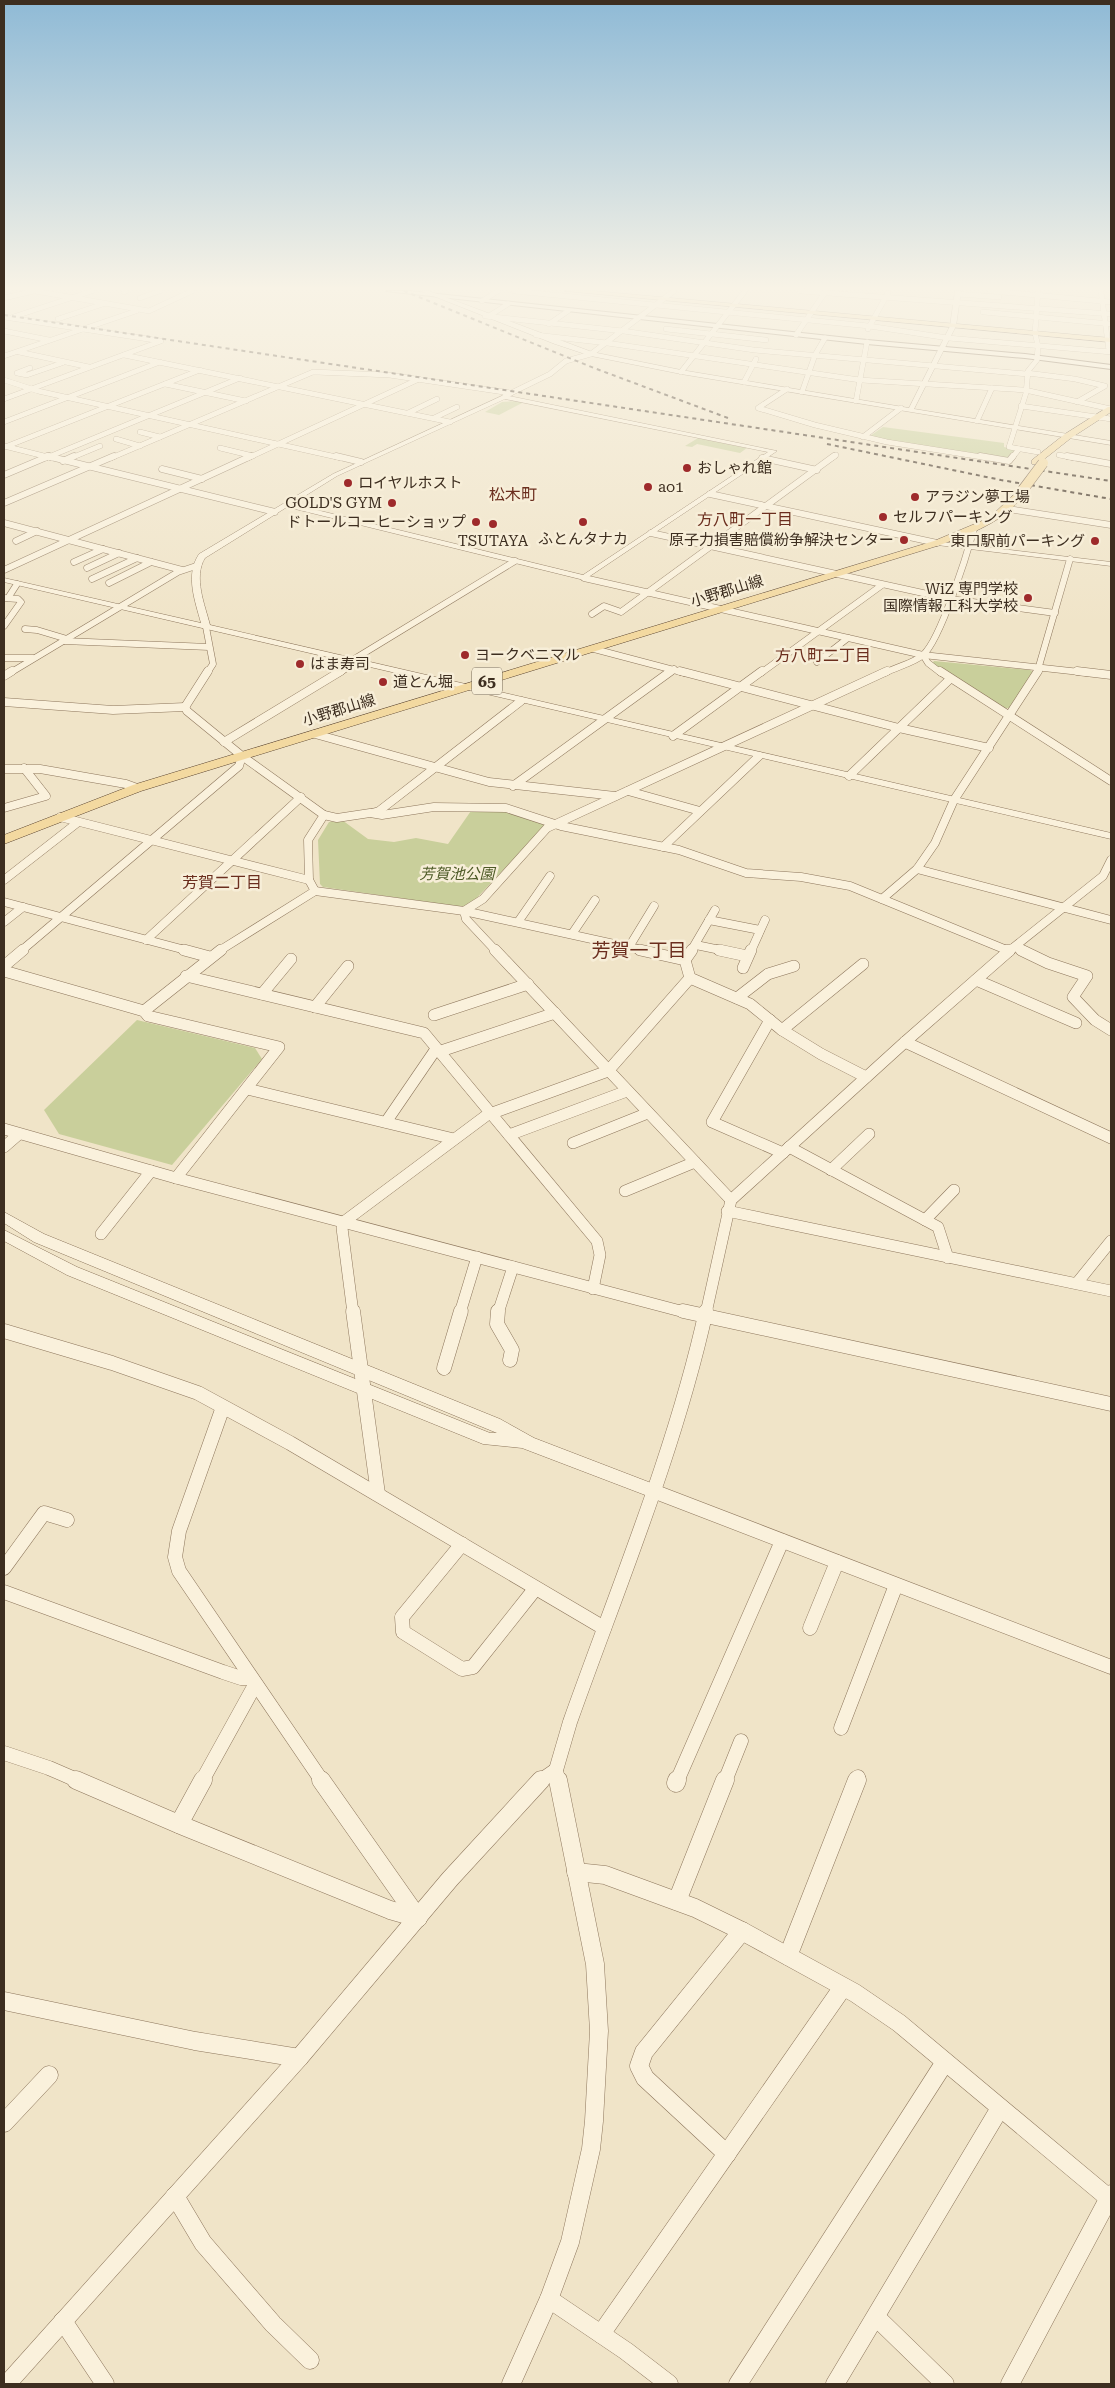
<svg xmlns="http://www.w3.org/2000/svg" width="1115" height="2388" font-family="'Roboto Serif','Noto Sans JP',serif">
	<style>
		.green { fill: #c9cf9b }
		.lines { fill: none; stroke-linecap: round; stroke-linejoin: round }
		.minor-far5-casing { stroke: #8d765c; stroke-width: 5.5 }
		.minor-far4-casing { stroke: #8d765c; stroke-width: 7 }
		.minor-far3-casing { stroke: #8d765c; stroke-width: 9 }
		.minor-far2-casing { stroke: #8d765c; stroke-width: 12 }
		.minor-far1-casing { stroke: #8d765c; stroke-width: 15 }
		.minor-casing { stroke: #8d765c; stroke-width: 19 }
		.tertiary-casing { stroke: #8d765c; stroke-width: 1 }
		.secondary-casing { stroke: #6f573f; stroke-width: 2 }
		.primary-casing { stroke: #5b4430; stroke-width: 1 }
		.minor-far5 { stroke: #faf1dc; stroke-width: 5 }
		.minor-far4 { stroke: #faf1dc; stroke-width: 6 }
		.minor-far3 { stroke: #faf1dc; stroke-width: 8 }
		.minor-far2 { stroke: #faf1dc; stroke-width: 11 }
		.minor-far1 { stroke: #faf1dc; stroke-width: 14 }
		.minor { stroke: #faf1dc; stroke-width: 18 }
		.tertiary { fill: #faf1dc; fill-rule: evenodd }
		.secondary { fill: #faf1dc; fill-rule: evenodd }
		.primary { fill: #f3d9a0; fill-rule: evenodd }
		.rail { stroke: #3d2e20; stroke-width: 2; stroke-dasharray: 4 4; stroke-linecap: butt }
		.primary-bridge-casing { stroke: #5b4430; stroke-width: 11; stroke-linecap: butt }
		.primary-bridge { stroke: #f3d9a0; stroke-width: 10 }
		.poi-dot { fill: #9e2a2b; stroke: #f7eed8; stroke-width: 2 }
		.labels { text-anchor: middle; stroke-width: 5; stroke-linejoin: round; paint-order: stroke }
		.far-poi-label { font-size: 15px; fill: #3d2e20; stroke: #f7eed8; text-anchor: start }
		.far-street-label { font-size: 15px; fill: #3d2e20; stroke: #f7eed8 }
		.far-park-label { font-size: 15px; font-style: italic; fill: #4d5a26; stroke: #f7eed8 }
		.far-neighbourhood-label { font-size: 16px; fill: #6b2e1e; stroke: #f7eed8 }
		.shield { fill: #f7eed8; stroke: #756857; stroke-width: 1 }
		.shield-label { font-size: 16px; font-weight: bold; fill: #3d2e20 }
		.neighbourhood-label { font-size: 19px; fill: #6b2e1e; stroke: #f7eed8 }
	</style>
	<rect width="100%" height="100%" fill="#f0e4c8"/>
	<g class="green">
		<path d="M517,401l7,1 -25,13 -14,-3 17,-10z"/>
		<path d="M883,427l121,16v4l13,3 -10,11 -108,-17 -29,-8z"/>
		<path d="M698,438l49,10 -7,5 -43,-9 -5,3 -7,-1z"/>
		<path d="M934,661l96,9 3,2 -24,36h-5l-72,-44z"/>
		<path d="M492,807l56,16 -78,82 -8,2 -139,-20 -3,-3 -2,-44 11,-18 13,-2 26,19 26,3 22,-4 32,6 25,-36z"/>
		<path d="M137,1020l118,28 7,11 -90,106 -113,-31 -15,-24z"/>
	</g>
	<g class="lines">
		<g class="minor-far5-casing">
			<g id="minor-far5">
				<path d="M35,291l114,20 43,-20"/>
				<path d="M514,291l355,35 79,12 163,14"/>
				<path d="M800,291l311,23"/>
				<path d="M990,291l121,11"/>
				<path d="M1038,291l-3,42 3,13 -1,14 -9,11 -2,22 -17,54 29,5"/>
				<path d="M1101,291l8,60"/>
				<path d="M124,292l2,-1"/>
				<path d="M957,294l42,3"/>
				<path d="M4,298l30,-7"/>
				<path d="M140,298l20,-7"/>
				<path d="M482,301l16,-10"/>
				<path d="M983,312l128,12"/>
				<path d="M485,316l138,15 131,19 273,24"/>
				<path d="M489,316l19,-12"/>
				<path d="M4,317l157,24 -157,58"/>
				<path d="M13,317l79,-26"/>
				<path d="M58,319l45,-15"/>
				<path d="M549,324l19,-13"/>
				<path d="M666,329l100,11"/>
				<path d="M868,329l20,-36"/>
				<path d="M4,331l45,9"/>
				<path d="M536,335l71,8 253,37 165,10 86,19"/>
				<path d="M796,335l30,-44"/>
				<path d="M19,352l70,15"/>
				<path d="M124,355l326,67"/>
				<path d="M4,356l132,-45"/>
				<path d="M30,368l-13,5 10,2 35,-12"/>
				<path d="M681,372l64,-81"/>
				<path d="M1027,373l48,6 30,7 -28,16"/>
				<path d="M4,380l34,11 303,67"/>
				<path d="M744,382l12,-23"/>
				<path d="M165,384l81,17"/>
				<path d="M787,389l-29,19 57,17 72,17 101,16"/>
				<path d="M802,392l13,-37 10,-17"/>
				<path d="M505,396l45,-22 16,-13 25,-7 83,-63"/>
				<path d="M856,401l11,-59"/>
				<path d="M1021,406l90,13"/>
				<path d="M408,413l29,-14"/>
				<path d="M434,418l23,-11"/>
				<path d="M977,421l15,-33"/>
				<path d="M4,422l156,-60"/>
				<path d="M140,432l20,5"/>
				<path d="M863,437l38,-29"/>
				<path d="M116,439l24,7"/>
				<path d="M4,446l48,12"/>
				<path d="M5,447l195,-77"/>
				<path d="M220,448l33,8"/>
				<path d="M1059,455l16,3"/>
				<path d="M46,458l194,-80"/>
				<path d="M71,458l29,-12"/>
				<path d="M111,458l202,-86 76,3 122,18"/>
				<path d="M248,458l171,-79"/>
				<path d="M832,458l4,-3"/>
				<path d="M1012,458l7,-9"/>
			</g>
		</g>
		<g class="minor-far4-casing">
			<g id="minor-far4">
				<path d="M47,456l228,56"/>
				<path d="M336,456l25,6"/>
				<path d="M980,456l29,5 4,-5"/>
				<path d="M1067,456l44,8"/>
				<path d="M762,458l55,12"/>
				<path d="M63,461l11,-5"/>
				<path d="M162,469l40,10"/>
				<path d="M4,475l45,-19"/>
				<path d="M710,494l227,49"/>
				<path d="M4,503l110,-47"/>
				<path d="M1008,509l103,16"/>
				<path d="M4,523l178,47"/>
				<path d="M651,533l299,66 105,14"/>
				<path d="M16,541l21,-10"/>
				<path d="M74,562l29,-13"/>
				<path d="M87,568l32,-15"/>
				<path d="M4,570l247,-114"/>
				<path d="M584,578l339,77 166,18"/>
				<path d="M92,579l45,-21"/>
				<path d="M109,583l42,-21"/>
				<path d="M4,598l14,1 3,3 -17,24"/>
				<path d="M8,598l9,-14"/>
				<path d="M592,614l12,-8 17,6 213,-156"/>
				<path d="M206,627l7,37 -6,9"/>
				<path d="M25,629l12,1 30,9"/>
				<path d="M64,641l145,6"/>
				<path d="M594,649l91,24"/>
				<path d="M923,655l5,8 13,10"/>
				<path d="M4,658h29"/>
				<path d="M351,661l164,-100"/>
				<path d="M817,662l31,-24"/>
				<path d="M10,673l168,-101 18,-6"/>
				<path d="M339,673l16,-10"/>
				<path d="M669,673l5,-4"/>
				<path d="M761,673l121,-88"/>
				<path d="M885,673c11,-6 29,-10 38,-18 18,-16 44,-101 51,-126"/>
				<path d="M1037,673l33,-114"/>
			</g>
		</g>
		<g class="minor-far3-casing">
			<g id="minor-far3">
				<path d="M680,671l219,57 90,20"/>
				<path d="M940,671l171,110"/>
				<path d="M1077,671l34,4"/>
				<path d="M4,676l8,-5"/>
				<path d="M4,702l109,8 72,-3"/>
				<path d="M185,707l2,4 55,45 82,59 -16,25 1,40 6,11"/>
				<path d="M185,707l23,-36"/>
				<path d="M315,734l174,48 126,14"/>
				<path d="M673,736l89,-65"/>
				<path d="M224,742l117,-71"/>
				<path d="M4,769h36l86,15 11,4"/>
				<path d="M849,776l101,-97"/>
				<path d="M513,786l158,-115"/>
				<path d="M628,791l72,20"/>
				<path d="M4,808l42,-12 -22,-28"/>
				<path d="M372,813l7,-2 142,-110"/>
				<path d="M324,815l13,3 33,-5 12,2 52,-8 72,1 55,18 118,24 67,23 55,4 49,9 159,65"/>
				<path d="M60,817l249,63"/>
				<path d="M663,847l96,-91"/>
				<path d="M917,869l194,51"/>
				<path d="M4,880l73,-57"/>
				<path d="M882,899l35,-30 18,-26 19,-43 84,-129"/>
				<path d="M4,902l185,49"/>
				<path d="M464,911l19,-12 64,-71 340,-157"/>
				<path d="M464,911l2,8 30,32"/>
				<path d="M709,920l51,10"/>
				<path d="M4,922l19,-15"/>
				<path d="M518,922l32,-46"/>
				<path d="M572,934l23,-34"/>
				<path d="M146,940l155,-143"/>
				<path d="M696,945l29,6"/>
				<path d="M629,947l25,-41"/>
				<path d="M1015,947l9,4"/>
				<path d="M21,951l218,-185 3,-10"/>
				<path d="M219,951l96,-60 149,20 182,40"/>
				<path d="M691,951l24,-41"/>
				<path d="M751,951l14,-31"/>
				<path d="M1009,951l94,-75 8,-16"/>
			</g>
		</g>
		<g class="minor-far2-casing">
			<g id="minor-far2">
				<path d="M184,950l26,7"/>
				<path d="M495,950l236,250"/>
				<path d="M719,950l28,6"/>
				<path d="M1007,950l2,1"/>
				<path d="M1021,950l27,13 39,13 -14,21 22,23 16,10"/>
				<path d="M685,960l7,-10"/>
				<path d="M4,966l19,-16"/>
				<path d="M743,968l8,-18"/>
				<path d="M4,971l140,40 4,5 131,31 -103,131"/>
				<path d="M186,976l238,57 173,208 3,14 -7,34"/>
				<path d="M690,978l60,26 32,26 39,24 45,23"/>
				<path d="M976,980l100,43"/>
				<path d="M262,994l29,-35"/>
				<path d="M737,998l31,-24 26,-8"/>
				<path d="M315,1007l33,-41"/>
				<path d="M144,1011l77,-61"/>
				<path d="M434,1015l94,-31"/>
				<path d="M770,1020l-58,102 71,31"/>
				<path d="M782,1030l81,-66"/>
				<path d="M905,1042l206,96"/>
				<path d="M441,1051l114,-38"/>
				<path d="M247,1089l207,50"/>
				<path d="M386,1122l50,-73"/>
				<path d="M4,1129l172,49 512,135"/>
				<path d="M509,1135l118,-44"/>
				<path d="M573,1143l75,-30"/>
				<path d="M4,1147l15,-13"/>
				<path d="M789,1147l136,73 29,-30"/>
				<path d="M831,1170l38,-36"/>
				<path d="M625,1191l70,-29"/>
				<path d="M727,1211l384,80"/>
				<path d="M925,1220l13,7 10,31"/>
				<path d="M101,1234l50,-63"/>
				<path d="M1077,1283l34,-42"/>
				<path d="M353,1313l-11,-85 3,-7 142,-106 121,-44 82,-93 -5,-18 -45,-10"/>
				<path d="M460,1313l17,-56"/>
				<path d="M498,1313l15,-46"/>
				<path d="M706,1313l25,-113 174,-158 105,-92"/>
			</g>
		</g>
		<g class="minor-far1-casing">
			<g id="minor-far1">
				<path d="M353,1311l25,183"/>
				<path d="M498,1311l-1,13 15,26 -2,10"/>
				<path d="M683,1311l428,93"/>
				<path d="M4,1331l108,32 86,30 92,50 314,185"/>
				<path d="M444,1368l17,-57"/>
				<path d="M223,1407l-44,124 -4,26 4,14 143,210"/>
				<path d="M653,1491l458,176"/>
				<path d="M462,1544l-60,73 1,15 59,37 11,-2 62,-78"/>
				<path d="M4,1568l40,-55 23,7"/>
				<path d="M4,1592l219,80 18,6h9"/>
				<path d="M810,1628l27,-66"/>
				<path d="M841,1728l55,-143"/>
				<path d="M4,1753l45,15 30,13"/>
				<path d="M202,1781l53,-96"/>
				<path d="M540,1781l16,-11"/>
				<path d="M558,1781l-2,-11 14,-48c48,-135 105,-271 136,-411"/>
				<path d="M677,1781l105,-240"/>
				<path d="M725,1781l16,-40"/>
				<path d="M856,1781l2,-4"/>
			</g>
		</g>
		<g class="minor-casing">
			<g id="minor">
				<path d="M76,1780l107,46 207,84 28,8"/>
				<path d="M321,1780l97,138"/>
				<path d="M676,1783l1,-3"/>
				<path d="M179,1824l24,-44"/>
				<path d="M576,1872l29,3 90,33 47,23 113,62 44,30 212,177"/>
				<path d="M677,1901l48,-121"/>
				<path d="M788,1956l69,-176"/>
				<path d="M4,2001l191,40 104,17"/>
				<path d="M4,2123l45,-48"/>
				<path d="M727,2154l-82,-76 -6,-12 5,-14 98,-121"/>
				<path d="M175,2196l28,47 70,81 37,36"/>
				<path d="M549,2299l77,52 43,33"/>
				<path d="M876,2317l69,67"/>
				<path d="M63,2321l42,63"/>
				<path d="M601,2334l242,-347"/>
				<path d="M7,2384l292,-326 151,-179 91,-99"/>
				<path d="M511,2384l38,-85 21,-57 21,-93 3,-28 5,-90 -4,-67 -37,-184"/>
				<path d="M738,2384l207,-322"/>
				<path d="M835,2384l165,-276"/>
				<path d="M1010,2384l101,-190"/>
			</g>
		</g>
		<g class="tertiary-casing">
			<g id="tertiary">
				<path d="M421,291h8l163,61 89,18 228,38 41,-82 5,-35h6l-5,35 -42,83 197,32v4l-430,-71 -90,-18 -36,-12z"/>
				<path d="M504,395l273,56 -193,129 -297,-73 -82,51c-12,19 0,47 5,67l901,208v6l-1107,-257v-4l197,45c-6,-22 -16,-48 -2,-69l134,-80zM505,399l263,53 -185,123 -291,-71 45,-28z"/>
				<path d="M934,541l177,21v4l-174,-21h-3z"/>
				<path d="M4,1212l40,22 456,185 34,19 125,48 2,5 -2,5 -6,2 -131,-50 -39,-4 -416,-169 -63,-34v-11l73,37 413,166h7l-463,-191 -30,-19z"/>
			</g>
		</g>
		<g class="secondary-casing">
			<path id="secondary" d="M386,291h24l457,49 158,14 86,11v4l-86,-11 -158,-14z"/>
		</g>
		<g class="primary-casing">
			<g id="primary">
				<path d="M565,291h29l517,47v4z"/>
				<path d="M1108,407h3v5l-40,26 -33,26h-6v-4l33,-26z"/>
				<path d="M1016,493l8,2c-22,28 -52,38 -84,50l-799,246 -137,53v-9l129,-50 801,-244 55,-23z"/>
			</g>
		</g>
		<use href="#minor-far5" class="minor-far5"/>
		<use href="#minor-far4" class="minor-far4"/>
		<use href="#minor-far3" class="minor-far3"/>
		<use href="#minor-far2" class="minor-far2"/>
		<use href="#minor-far1" class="minor-far1"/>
		<use href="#minor" class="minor"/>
		<use href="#tertiary" class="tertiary"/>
		<use href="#secondary" class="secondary"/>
		<use href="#primary" class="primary"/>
		<g class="rail">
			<path d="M404,291l190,77 134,50"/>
			<path d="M4,315l1107,166"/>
			<path d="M827,444l174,36 110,19"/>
		</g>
		<g class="primary-bridge-casing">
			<path id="primary-bridge" d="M1019,495l24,-32"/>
		</g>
		<use href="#primary-bridge" class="primary-bridge"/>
	</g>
	<linearGradient id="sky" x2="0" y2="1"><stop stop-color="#8fbad6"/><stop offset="0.46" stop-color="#f8f3e6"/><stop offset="1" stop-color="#f8f3e6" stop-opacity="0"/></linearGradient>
	<rect width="1115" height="626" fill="url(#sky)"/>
	<g class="poi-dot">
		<circle cx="687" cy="468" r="5"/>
		<circle cx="348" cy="483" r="5"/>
		<circle cx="648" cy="487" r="5"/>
		<circle cx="915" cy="497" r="5"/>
		<circle cx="392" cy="503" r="5"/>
		<circle cx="883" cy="517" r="5"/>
		<circle cx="476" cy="522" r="5"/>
		<circle cx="583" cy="522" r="5"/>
		<circle cx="493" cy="524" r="5"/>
		<circle cx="904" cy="540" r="5"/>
		<circle cx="1095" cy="541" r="5"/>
		<circle cx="1028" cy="598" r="5"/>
		<circle cx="465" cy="655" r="5"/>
		<circle cx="300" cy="664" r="5"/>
		<circle cx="383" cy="682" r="5"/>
	</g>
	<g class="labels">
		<g class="far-poi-label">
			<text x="697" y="473">おしゃれ館</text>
			<text x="358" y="488">ロイヤルホスト</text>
			<text x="658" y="492">ao1</text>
			<text x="925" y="502">アラジン夢工場</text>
			<text x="382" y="508" text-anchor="end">GOLD'S GYM</text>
			<text x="893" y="522">セルフパーキング</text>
			<text x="466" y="527" text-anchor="end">ドトールコーヒーショップ</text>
			<text x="583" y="544" text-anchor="middle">ふとんタナカ</text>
			<text x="894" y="545" text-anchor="end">原子力損害賠償紛争解決センター</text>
			<text x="493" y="546" text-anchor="middle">TSUTAYA</text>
			<text x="1085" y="546" text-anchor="end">東口駅前パーキング</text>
			<text x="1018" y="594" text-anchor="end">WiZ 専門学校<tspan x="1018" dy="17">国際情報工科大学校</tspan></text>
			<text x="475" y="660">ヨークベニマル</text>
			<text x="310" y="669">はま寿司</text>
			<text x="393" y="687">道とん堀</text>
		</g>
		<g class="far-street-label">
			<text transform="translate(727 591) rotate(-17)" y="5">小野郡山線</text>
			<text transform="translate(339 710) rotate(-17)" y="5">小野郡山線</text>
		</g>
		<g class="far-park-label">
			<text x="457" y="879">芳賀池公園</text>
		</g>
		<g class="far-neighbourhood-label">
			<text x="513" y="500">松木町</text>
			<text x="745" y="525">方八町一丁目</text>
			<text x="823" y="661">方八町二丁目</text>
			<text x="222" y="888">芳賀二丁目</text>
		</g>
		<rect class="shield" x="472" y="667.5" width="30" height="27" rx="4"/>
		<g class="shield-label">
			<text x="487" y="687">65</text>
		</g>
		<g class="neighbourhood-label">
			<text x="639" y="957">芳賀一丁目</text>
		</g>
	</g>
	<rect width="1115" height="2388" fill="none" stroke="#3d2e20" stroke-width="10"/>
</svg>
